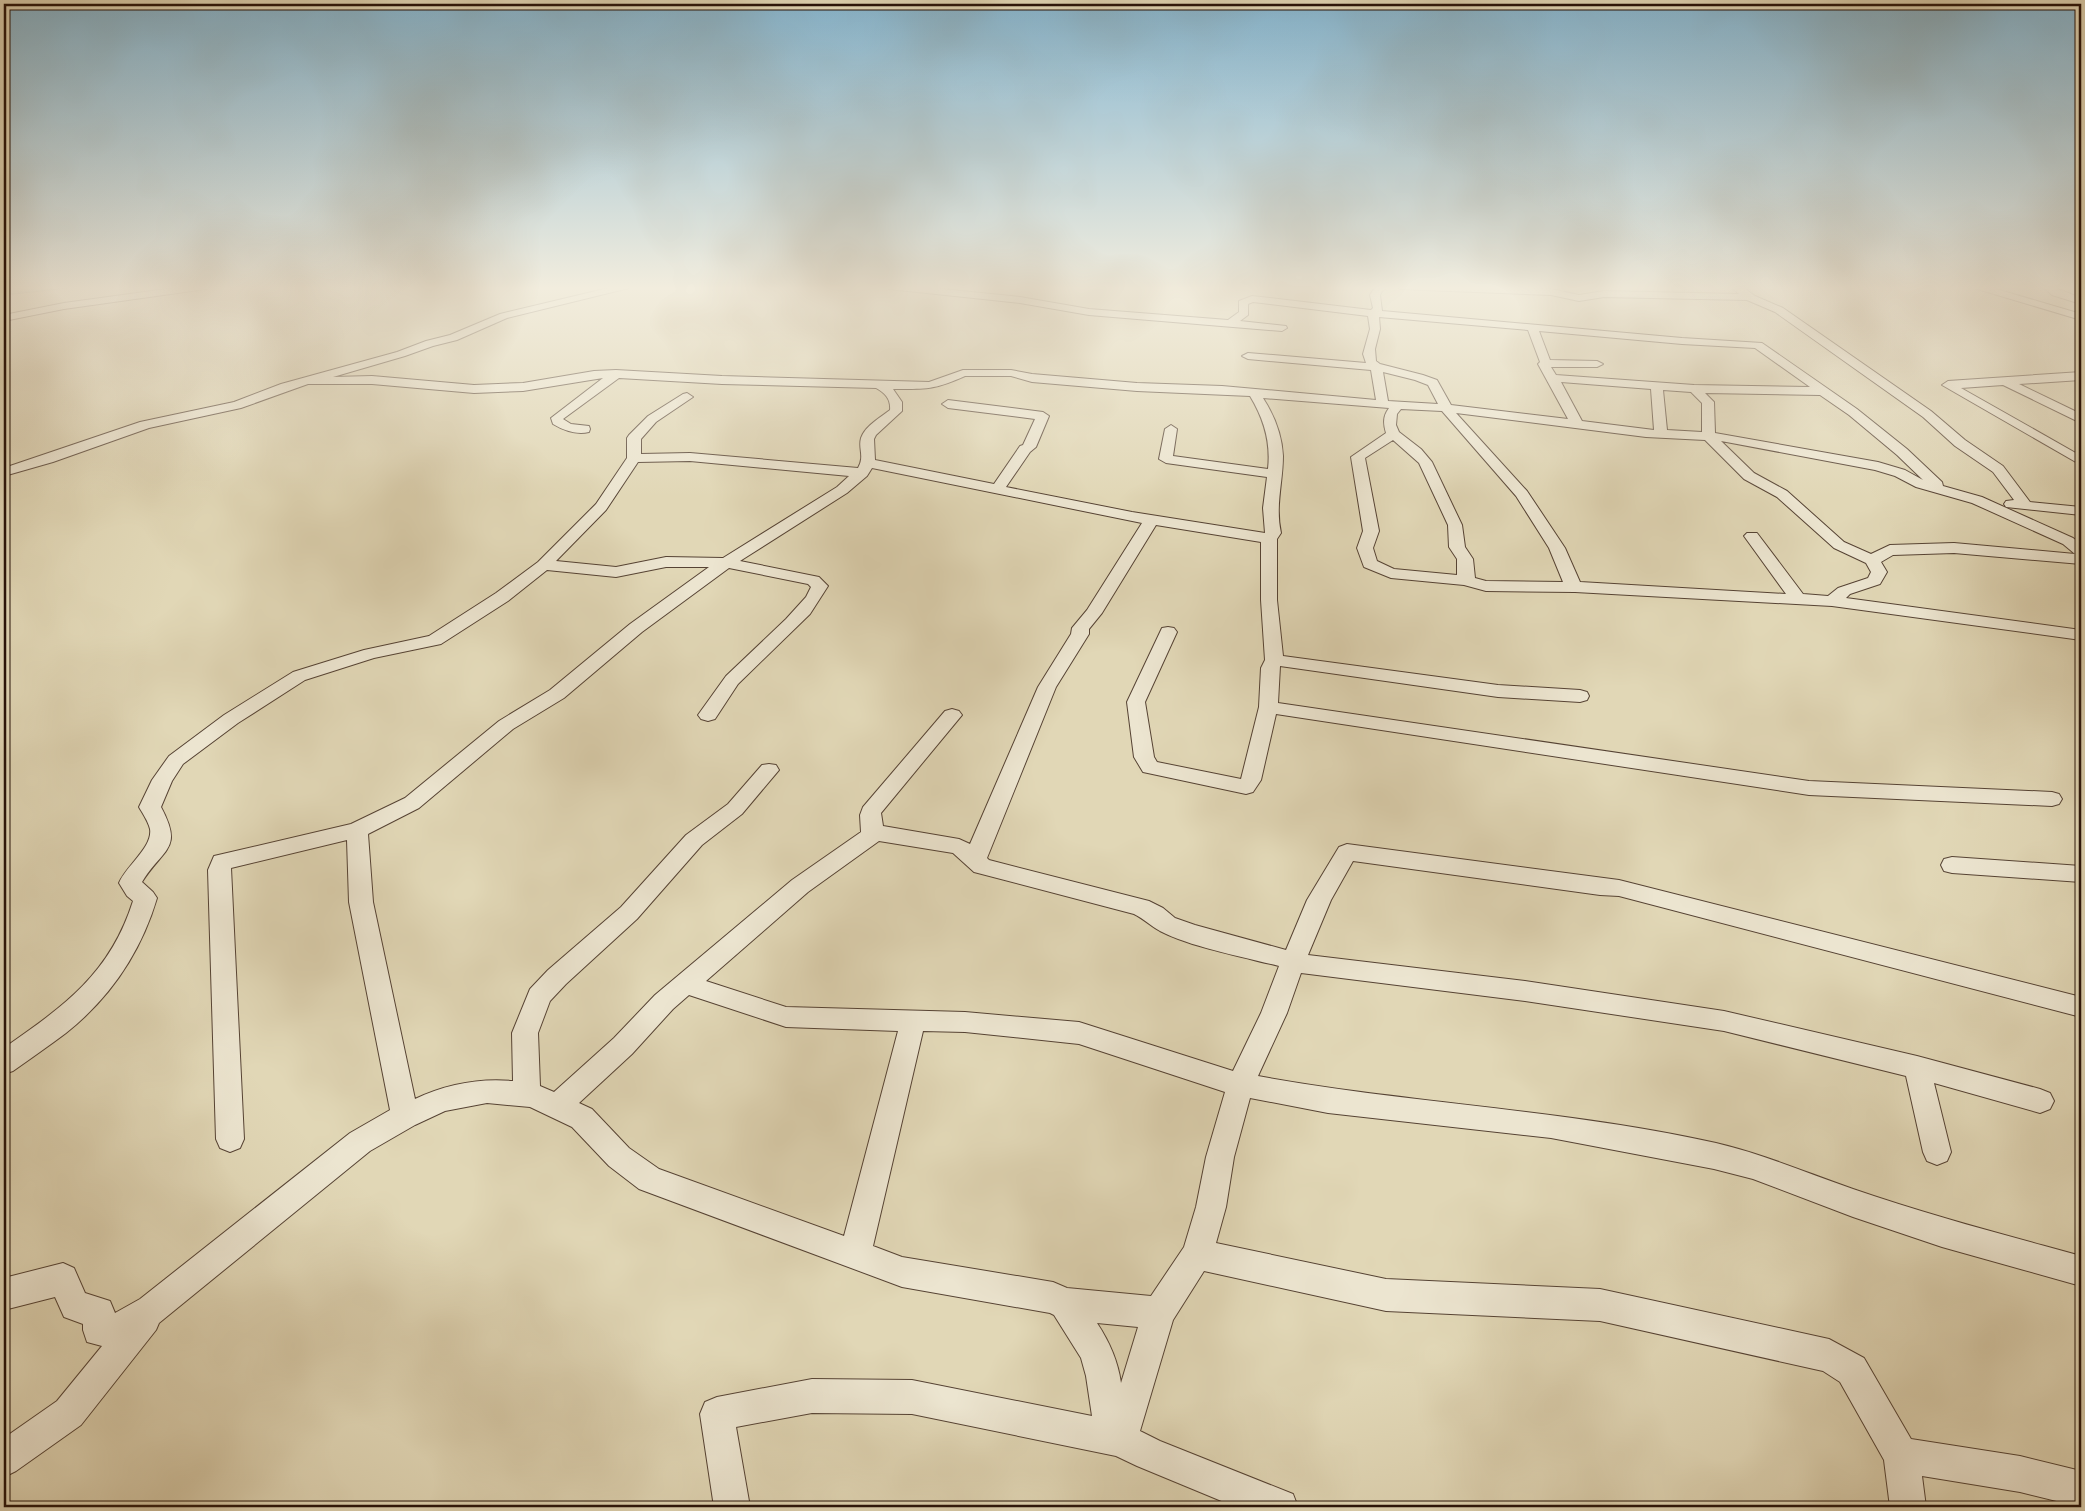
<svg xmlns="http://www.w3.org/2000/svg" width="2085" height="1511" font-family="Alegreya,serif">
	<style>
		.water { fill: #94baac; stroke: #68776b }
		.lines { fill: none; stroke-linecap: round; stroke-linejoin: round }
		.minor-casing { stroke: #564334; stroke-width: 2 }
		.minor { fill: #ece5d0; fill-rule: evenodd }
	</style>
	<rect width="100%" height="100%" fill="#e1d7b6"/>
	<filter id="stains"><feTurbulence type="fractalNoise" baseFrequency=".004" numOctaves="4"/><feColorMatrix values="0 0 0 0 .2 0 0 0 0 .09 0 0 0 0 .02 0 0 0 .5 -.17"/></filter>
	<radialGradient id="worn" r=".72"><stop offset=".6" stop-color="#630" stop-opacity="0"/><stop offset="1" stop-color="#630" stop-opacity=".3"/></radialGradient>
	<path class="water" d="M4,286h83l-83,9z"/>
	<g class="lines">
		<g class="minor-casing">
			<g id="minor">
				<path d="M188,286h23l-5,3 -142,20 -60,12v-6l60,-12z"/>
				<path d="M617,286h14l-2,2 -122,30 -50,22 -24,6 -28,10 -72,21 39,-1 102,9 49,-2 71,-12 22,-1 106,6 207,6 34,-12h48l21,4 105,9 85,3 154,14 -5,-30 -123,-11 -6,-3 6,-3 118,10 -3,-9 7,-25 -2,-13 -115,-14 -5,2v11l-8,6 46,5 1,2 -5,3 -193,-16 -69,-12 -131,-14 -5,-3h29l107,11 69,12 139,11 11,-8v-11l13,-5 119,14 2,-2 -3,-13 5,-8 15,-1 -8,5 -2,4 2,16 300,27 80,5 95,66 50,40 35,33 1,4 39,11 91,41 8,6v20l-127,-11 -61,2 -12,7 6,10 -7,12 -30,10 -4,4 235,32v10l-249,-34 -257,-14 -89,-1 -22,-6 -73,-7 -27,-11 -7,-19 6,-17 -12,-74 35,-24c-3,-10 -3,-17 3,-25l-126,-10c11,17 19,37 20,58 0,26 -8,50 -2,77l-4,6v61l6,56 215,29 82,5 7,2 2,4 -2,4 -7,2 -82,-5 -218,-31 -2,37 531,78 243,11 7,2 3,5 -3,5 -7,2 -243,-11 -533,-81 -15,66 -8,12 -7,2 -103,-22 -9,-15 -7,-55 35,-74 6,-1 6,1 3,4 -32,70 9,55 3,5 84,17 18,-72 2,-39 4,-8 -4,-60v-58l-105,-17 -54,88 -13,16v5l-33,53 -69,171 2,2 160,41 14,7 12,10 20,7 91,25 21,-50 32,-53 8,-3 272,36 462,117v20l-462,-121 -19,-1 -247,-34 -22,39 -23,55 217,26 199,30 193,45 123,33 10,4 4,8 -4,8 -10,4 -106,-30 17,69 -4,9 -10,4 -10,-4 -4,-9 -17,-76 -182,-45 -199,-30 -224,-28 -14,40 -29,63c152,28 307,33 458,67 47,11 91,30 137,46 75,26 152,46 228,67v30l-139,-39 -89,-30 -100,-38 -39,-10 -163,-31 -223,-25 -78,-15 -16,59 -8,50 -10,36 170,36 214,10 229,50 35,19 47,81 109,17 61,15v36l-61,-15 -98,-16 4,31h-36l-6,-47 -44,-78 -17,-11 -223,-50 -214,-10 -182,-40 -31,49 -33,111 20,10 133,53 5,13h-62l-99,-41 -21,-10 -204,-42 -100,-1 -76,14 14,80h-36l-14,-93 5,-12 12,-5 95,-18 100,1 180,36 -6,-40 -5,-18 -27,-43 -4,-2 -148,-26 -263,-98 -30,-23 -37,-39 -42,-20 -43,-4 -42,8 -30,14 -45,26 -211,172 -3,7 -75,95 -65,46 -12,6v-39l53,-37 45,-55 -15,-4 -4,-12v-6l-19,-7 -9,-20 -51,13v-32l59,-15 11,5 11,25 25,8 5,12 25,-14 210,-166 40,-23 -41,-208 -2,-62 -116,28 13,271 -4,9 -10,4 -10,-4 -4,-9 -8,-269 6,-14 137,-32 54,-26 94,-77 51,-31 80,-66 79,-57h-43l-50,10 -69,-7 -39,31 -67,43 -67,14 -69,22 -67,43 -55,41 -11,17 -11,26c23,43 2,41 -19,75l11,10 4,6c-16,54 -47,100 -91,135 -17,13 -35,25 -53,38l-9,3v-26c60,-42 106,-74 129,-147l-6,-5 -8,-13c7,-17 34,-36 31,-54 -2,-8 -7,-15 -11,-22l13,-27 17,-24 55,-41 69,-43 71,-22 65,-14 67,-43 42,-31 58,-58 31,-46v-20l2,-3 19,-19 35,-22 4,-1 6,4 -37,25 -15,17v15l49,-1 168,15c7,-12 0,-19 3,-30 4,-12 20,-21 29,-28 1,-11 -5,-17 -14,-22l-154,-4 -103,-6 -56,41 8,5 18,2 1,3 -1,3c-13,3 -26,-2 -36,-8l-2,-6 52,-40 -80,13 -49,2 -102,-9h-64l-67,24 -92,20 -96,34 -49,14v-8l136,-46 94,-20 47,-18 116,-32 29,-11 24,-6 50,-21zM1379,317l149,13 12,32 -2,2 30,55 -117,-14 -14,-25 -14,-5 -43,-11 -4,-3 -1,-12 5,-20zM1539,331l143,13 73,4 55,39 -116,-2 -138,-10 -5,-8h46l6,-3 -6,-3 -47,-1zM1383,372l32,8 13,5 10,19 -50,-3zM965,376h46l21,6 105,9 113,5c14,23 21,46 18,73l-95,-13 4,-27 -6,-4 -6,4 -6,30 7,4 101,14 -4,31 2,25 -133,-21 -126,-25 24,-35 6,-5 13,-31 -6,-4 -95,-12 -6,4 6,4 87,11 -12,26 -3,1 -26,38 -119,-24 -1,-21 2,-4 26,-24v-9l-9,-13c33,0 41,1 72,-13zM1561,382l90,7 3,41 -72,-9zM1663,390l28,2 11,11v29l-35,-2zM1705,393l115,2 29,20 48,40 26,25 -18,-10 -27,-8 -163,-29 -1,-31zM1401,409l41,2 74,85 33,52 14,34 -77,-1 -11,-3 -2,-19 -8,-12 -3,-22 -30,-63 -11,-13 -22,-17 -3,-7 1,-11zM1456,413l190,24 59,3 39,39 33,18 57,51 32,15 5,9 -3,6 -30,10 -10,8 -25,-2 -46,-61h-10l-3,3 42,58 -206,-12 -15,-34 -38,-57zM1393,440l26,23 29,62 1,22 8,12v16l-63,-6 -17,-8 -4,-13 6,-17 -14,-73zM1721,441l154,29 20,6 21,11 56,16 91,41 12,10 -121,-11 -64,2 -19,9 -27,-12 -57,-51 -33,-18zM690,461l159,15 -12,11 -114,71 -57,-1 -50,10 -60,-6 50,-51 32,-48zM872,468l270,55 -55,87 -15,18 -1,6 -33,53 -68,157 -11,-5 -76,-13 -2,-13 81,-98 -3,-4 -7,-2 -7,2 -82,96 -3,8 1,17 -69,48 -137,115 -41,43 -60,54 -14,-6 -2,-53 12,-32 16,-17 71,-65 65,-74 40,-31 37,-44 -3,-5 -7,-1 -7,1 -34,39 -42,31 -65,72 -73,63 -18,19 -18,44 1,48c-35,-3 -66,3 -98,18l-42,-197 -5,-68 51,-26 94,-79 51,-31 78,-66 87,-64 79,16 3,3 -5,10 -20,22 -60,57 -28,39 3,4 7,2 7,-2 23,-35 72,-70 18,-28 -9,-9 -79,-16 107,-68 20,-17zM879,841l74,12 21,19 160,42c10,5 17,12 26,17 31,16 83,26 119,35l-18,47 -28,58 -154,-49 -114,-10 -179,-5 -80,-26 102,-89zM689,995l97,32 112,4 -54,205 -185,-67 -30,-21 -37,-39 -13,-6 53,-49 41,-45zM923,1031l42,1 114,12 146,48 -19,65 -10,50 -12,40 -33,49 -84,-8 -14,-6 -151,-25 -29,-11zM1097,1323l41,4 -17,56c-3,-22 -12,-42 -24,-60z"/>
				<path d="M1395,286h69l87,3 28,6 25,-4 135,3 -9,-8h11l14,10 28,12 148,103 34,29 38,26 27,36 51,5v8l-75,-8 -2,-3 2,-3 8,-1 -21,-28 -38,-26 -32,-29 -148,-105 -28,-12 -143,-3 -25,4 -28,-6 -151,-6z"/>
				<path d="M1972,286h14l95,28v6l-107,-32z"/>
				<path d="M2042,286c12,-1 27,8 39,12v6l-29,-9z"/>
				<path d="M2081,372v8l-62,4 62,30v9l-78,-38 -42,3 120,68v9l-139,-80 6,-4z"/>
				<path d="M1952,857l129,9v16l-129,-9 -8,-2 -3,-6 3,-6z"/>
			</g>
		</g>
		<use href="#minor" class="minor"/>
	</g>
	<linearGradient id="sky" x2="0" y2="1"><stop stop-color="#86b6d0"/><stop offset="0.58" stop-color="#f2edde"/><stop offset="1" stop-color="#f2edde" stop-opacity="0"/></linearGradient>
	<rect width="2085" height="497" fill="url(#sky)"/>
	<rect width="2085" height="1511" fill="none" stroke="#e1d7b6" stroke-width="20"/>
	<rect x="5" y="5" width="2075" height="1501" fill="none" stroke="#271209" stroke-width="2.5"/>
	<rect x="10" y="10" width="2065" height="1491" fill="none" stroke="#271209"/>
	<rect width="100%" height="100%" filter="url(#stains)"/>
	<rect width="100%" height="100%" fill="url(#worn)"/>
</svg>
